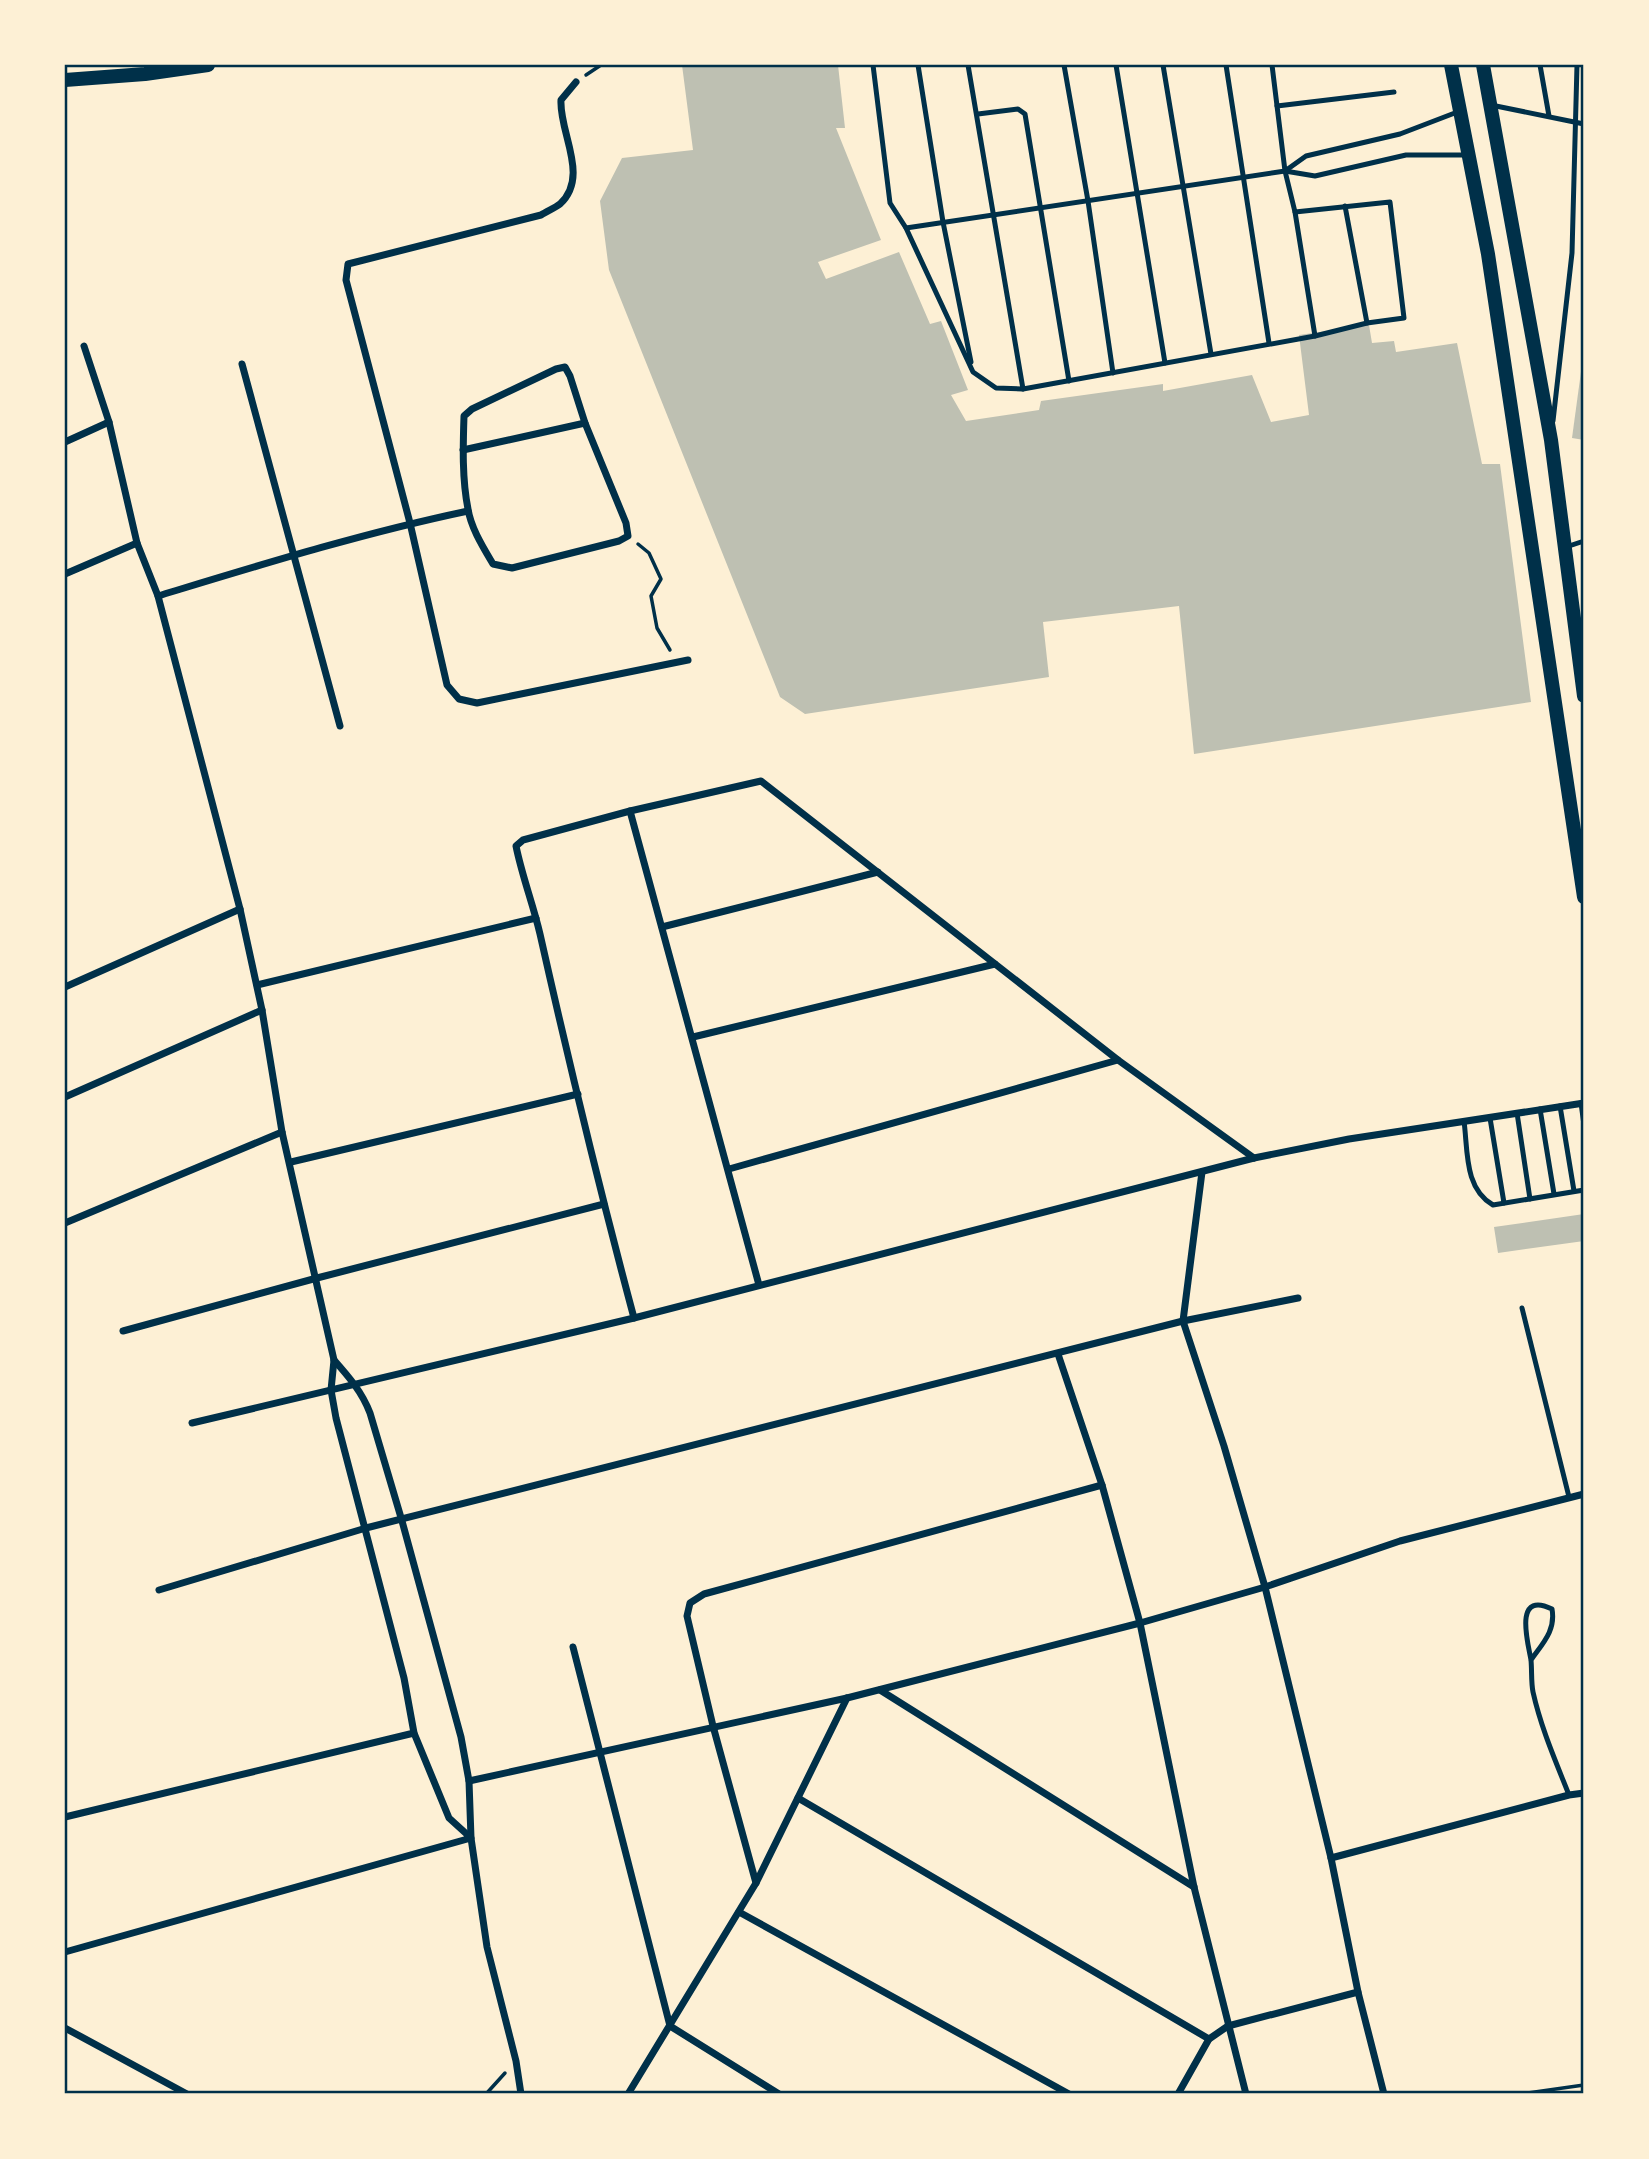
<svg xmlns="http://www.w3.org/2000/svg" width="1649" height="2159" font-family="Signika,sans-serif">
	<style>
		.building { fill: #bec0b2 }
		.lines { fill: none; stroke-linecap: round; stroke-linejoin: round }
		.path { stroke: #003049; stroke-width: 3.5 }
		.service { stroke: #003049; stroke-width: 5 }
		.minor { stroke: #003049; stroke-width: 7 }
		.secondary { stroke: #003049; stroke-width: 14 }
		.neatline { fill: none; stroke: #003049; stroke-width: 2.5 }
	</style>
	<rect width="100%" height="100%" fill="#fdf0d5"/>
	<g class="building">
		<path d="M682,65h156l7,63h-9l45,112 -63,22 8,17 73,-27 31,72 11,-3 27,69 -17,5 15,26 73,-11 2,-9 122,-17v7l89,-16 19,47 38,-7 -10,-80 70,-10 3,18 22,-2 2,11 61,-9 25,121h18l31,238 -337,52 -15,-148 -136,16 6,55 -244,37 -25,-17 -171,-427 -9,-69 22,-43 71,-8z"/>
		<path d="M1583,357h1v83l-12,-2z"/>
		<path d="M1584,1214v27l-86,12 -4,-26z"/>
	</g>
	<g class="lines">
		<g class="path">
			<path d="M586,75l15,-10"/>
			<path d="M638,544l11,9 12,26 -10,17 6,32 13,22"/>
			<path d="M486,2094l19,-21"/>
			<path d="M1521,2094l63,-9"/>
		</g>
		<g class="service">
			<path d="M873,65l17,138 16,25 67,144 23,16 27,1 292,-53 52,-13 37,-5 -14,-116 -95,10 -10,-41 -13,-106"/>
			<path d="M918,65l25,157 28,140"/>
			<path d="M968,65l55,324"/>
			<path d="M1064,65l24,136 25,172"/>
			<path d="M1116,65l49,298"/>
			<path d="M1163,65l48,289"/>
			<path d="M1226,65l43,278"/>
			<path d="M1540,65l9,51"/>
			<path d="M1491,105l93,19"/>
			<path d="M1277,106l117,-14"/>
			<path d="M978,114l40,-5 7,5 44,267"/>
			<path d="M1285,171l21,-15 94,-22 60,-23"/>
			<path d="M1345,206l22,117"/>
			<path d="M1295,212l20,124"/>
			<path d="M906,228l379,-57 30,5 91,-21h60"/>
			<path d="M1553,421l19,-168 5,-188"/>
			<path d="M1566,547l18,-6"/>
			<path d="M1581,1103l3,22"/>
			<path d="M1560,1106l14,85"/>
			<path d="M1540,1109l14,85"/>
			<path d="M1517,1113l13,86"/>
			<path d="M1490,1118l14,85"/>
			<path d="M1464,1121c4,30 0,67 29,84l91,-15"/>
			<path d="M1522,1308l47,189"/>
			<path d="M1531,1660c11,-16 25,-29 21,-51 -39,-19 -24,34 -21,51 1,11 0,22 2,32 8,36 23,70 36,103"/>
		</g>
		<g class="minor">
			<path d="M576,82l-15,18c-2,33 29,76 -1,104 -5,4 -13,7 -19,11l-193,49 -2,16 64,243 37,162 12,14 18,4 211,-43"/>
			<path d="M242,364l98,362"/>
			<path d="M565,367l5,9 15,47 41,100 2,13 -9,5 -107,27 -19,-4c-10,-17 -22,-36 -25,-55 -6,-30 -5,-63 -4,-93l8,-7 84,-40z"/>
			<path d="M65,442l44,-20"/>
			<path d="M463,450l122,-27"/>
			<path d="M65,574l72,-31"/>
			<path d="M158,596c102,-31 205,-63 310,-85"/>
			<path d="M630,811l129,474"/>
			<path d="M662,927l216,-55"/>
			<path d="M257,985l279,-67"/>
			<path d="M65,987l175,-78"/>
			<path d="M693,1037l302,-73"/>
			<path d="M65,1097l197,-87"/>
			<path d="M291,1162l287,-68"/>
			<path d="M729,1169l389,-109"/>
			<path d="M1202,1172l-19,149 41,125 41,141 66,271 27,134 26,102"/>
			<path d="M65,1223l217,-91"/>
			<path d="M634,1318c-34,-127 -65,-255 -94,-384 -7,-30 -18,-58 -24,-88l7,-6 107,-29 131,-30 357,279 136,98"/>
			<path d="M123,1331l194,-53 287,-74"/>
			<path d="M1058,1354l44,131 38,138 54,264 52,207"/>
			<path d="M334,1360c15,17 28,32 36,53l32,108 59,216 8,44 2,57 16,109 29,114 5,33"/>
			<path d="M192,1423l442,-105 620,-160 95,-19 235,-36"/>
			<path d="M159,1590l207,-62 817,-207 115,-23"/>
			<path d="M573,1647l97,379 109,68"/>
			<path d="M880,1690l314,197"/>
			<path d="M469,1781l378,-83 293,-75 125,-36 135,-46 184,-47"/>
			<path d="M798,1798l411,241"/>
			<path d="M65,1817l349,-84"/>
			<path d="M1331,1858l238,-63 15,-2"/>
			<path d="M756,1883l-43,-157 -26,-110 3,-13 14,-9 398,-109"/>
			<path d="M739,1912l330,182"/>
			<path d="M65,1952l406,-114 -22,-20 -35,-85 -10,-55 -68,-260 -5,-28 3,-30 -52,-228 -20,-122 -22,-101 -82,-313 -21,-53 -28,-121 -25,-76"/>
			<path d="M65,2028l122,66"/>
			<path d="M628,2094l128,-211 91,-185"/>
			<path d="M1178,2094l31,-55 19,-13 130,-34"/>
		</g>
		<g class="secondary">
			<path d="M1451,65l37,189 96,643"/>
			<path d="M1483,65l68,375 33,256"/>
			<path d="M65,80l80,-6 63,-9"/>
		</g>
	</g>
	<rect width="1649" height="2159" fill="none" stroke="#fdf0d5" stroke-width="133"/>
	<rect x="66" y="66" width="1516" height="2026" class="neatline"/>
</svg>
